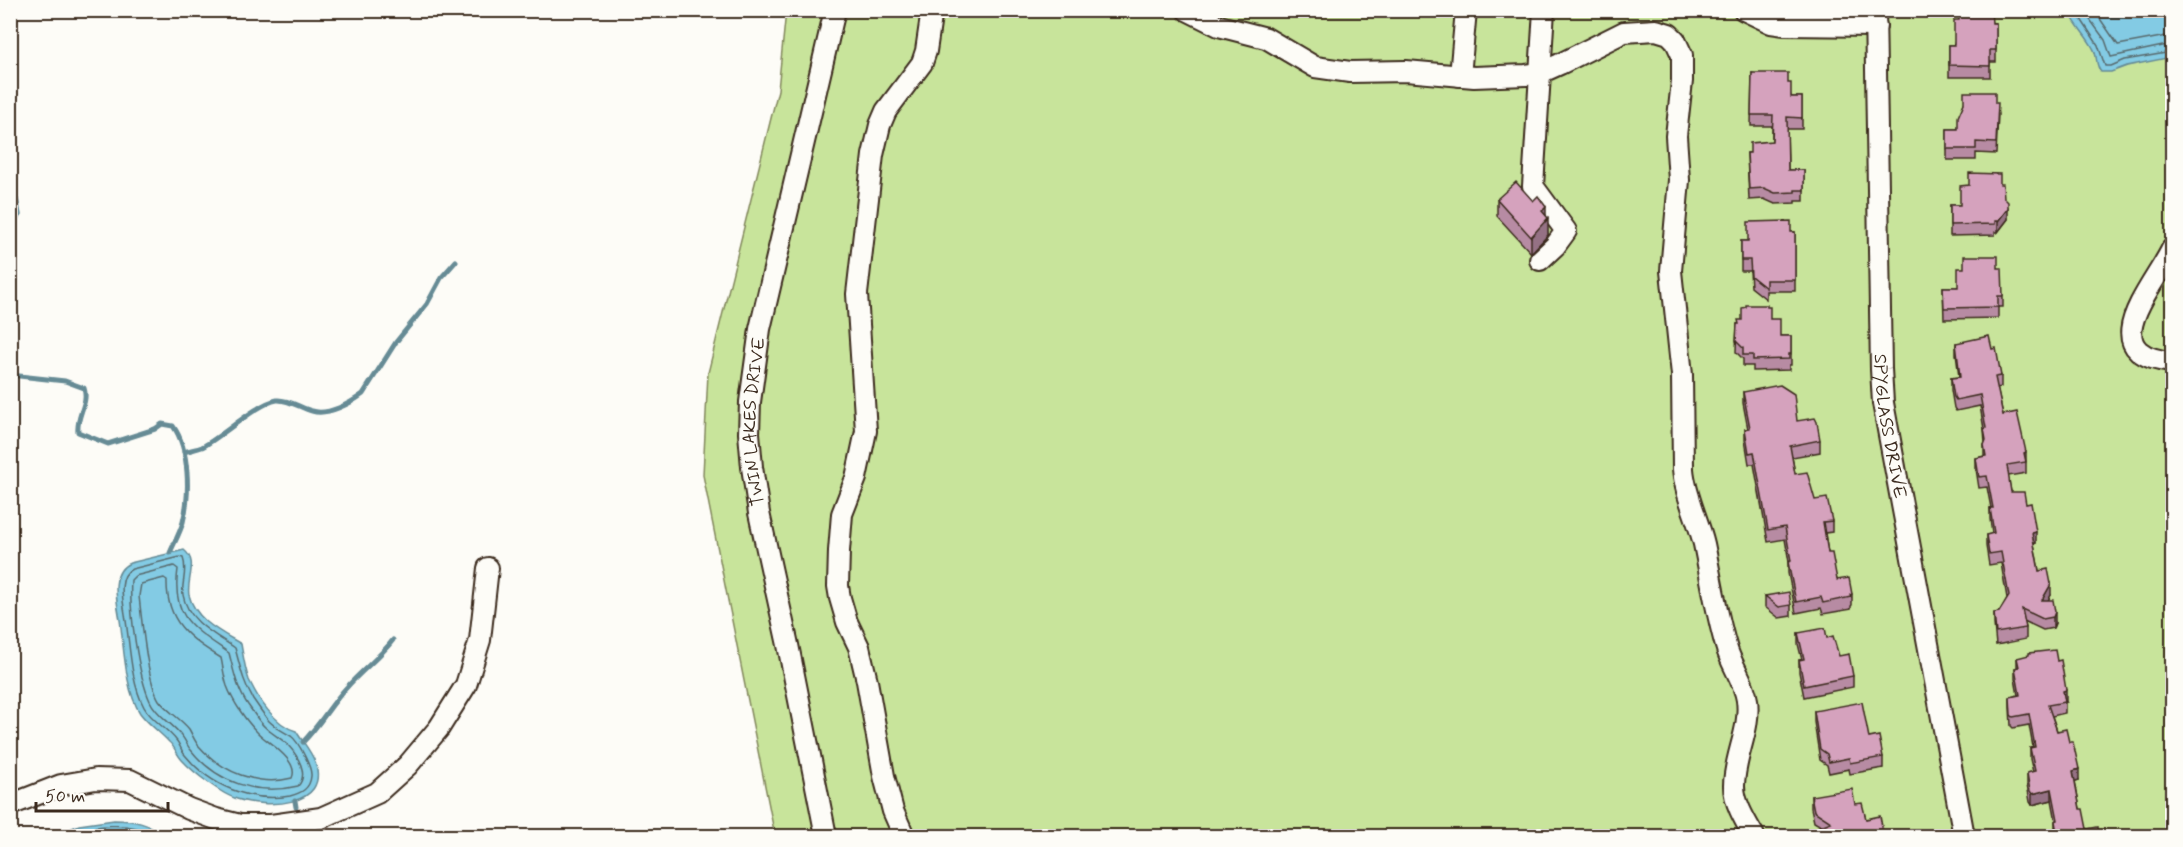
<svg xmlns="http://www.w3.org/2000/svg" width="2183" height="847" font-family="Mynerve,sans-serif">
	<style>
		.green { fill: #c8e49b; stroke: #82875c; stroke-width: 1.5 }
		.water { fill: #83cbe4; stroke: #668b95; stroke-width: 1.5 }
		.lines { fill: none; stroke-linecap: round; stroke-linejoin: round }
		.shore { stroke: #586a6d; stroke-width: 1.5 }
		.stream { stroke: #668b95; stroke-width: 5 }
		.minor-casing { stroke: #3b2a1e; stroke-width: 24 }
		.minor { stroke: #fdfcf7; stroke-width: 20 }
		.wall { fill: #b78ba3; stroke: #3b2a1e; stroke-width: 1.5 }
		.shaded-wall { fill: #957184; stroke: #3b2a1e; stroke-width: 1.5 }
		.building { fill: #d5a2bd; stroke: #3b2a1e; stroke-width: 1.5 }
		.labels { text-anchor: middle; stroke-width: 4.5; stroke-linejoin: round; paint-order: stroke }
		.street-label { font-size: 18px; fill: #3b2a1e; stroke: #fdfcf7 }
	</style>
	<rect width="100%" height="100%" fill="#fdfcf7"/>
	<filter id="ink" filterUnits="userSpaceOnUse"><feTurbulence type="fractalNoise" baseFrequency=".0167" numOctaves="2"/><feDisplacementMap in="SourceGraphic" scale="12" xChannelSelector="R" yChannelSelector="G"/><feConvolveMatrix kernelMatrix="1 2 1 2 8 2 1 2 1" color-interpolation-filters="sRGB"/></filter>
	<g filter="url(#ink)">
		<path class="green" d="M786,11h1386v825h-1397l-72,-361 5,-102 70,-283z"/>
		<g class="water">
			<path d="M2069,11h103v46l-45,9 -16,6h-10c-6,-7 -3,-16 -8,-24 -7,-13 -18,-23 -24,-37z"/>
			<path d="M11,194l7,5 3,16 -10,14z"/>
			<path d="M184,550c15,12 2,29 5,45 6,25 32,37 52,49 2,11 4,25 8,36 9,19 26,45 47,51 6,10 15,20 19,31 16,46 -50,46 -78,37 -16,-5 -43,-26 -55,-39 -5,-5 -7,-13 -13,-18 -9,-10 -21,-18 -29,-29 -15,-23 -16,-66 -20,-93 -3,-19 -11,-48 10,-57z"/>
			<path d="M114,820c19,0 35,3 50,16h-110l25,-11z"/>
		</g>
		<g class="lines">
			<g class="shore">
				<path d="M2075,10l23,35 7,21h6l14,-6 47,-8"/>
				<path d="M2083,10l22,30 6,17 61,-13"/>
				<path d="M2094,10l24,35 54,-10"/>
				<path d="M180,557l3,1c5,13 -2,25 0,37 5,27 33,40 52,53 5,18 8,34 18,51 5,7 10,15 16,22 8,8 14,10 22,15 7,5 21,31 20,40 -1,13 -10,17 -21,20 -39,7 -80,-10 -105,-41 -4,-4 -5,-11 -9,-15 -9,-12 -25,-20 -32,-33 -14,-27 -14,-63 -19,-93 -2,-14 -8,-38 7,-45z"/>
				<path d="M174,566l4,3c-7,49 15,59 51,84 5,19 8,36 19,52 6,8 11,17 18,23 6,6 18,12 22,17 10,11 21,29 10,41 -40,10 -81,-3 -107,-36 -4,-4 -6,-11 -10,-15 -9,-12 -25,-20 -31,-34 -12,-26 -21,-92 -19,-121l4,-4z"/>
				<path d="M164,578l3,2c-1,42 22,58 54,78 2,9 3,19 6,28 6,16 19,35 31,47 10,10 42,28 34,45 -34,9 -71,-6 -94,-33 -4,-5 -6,-11 -9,-16 -9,-11 -22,-18 -30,-29 -12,-19 -17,-79 -20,-104l2,-12z"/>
				<path d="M66,836c27,-11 63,-17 89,0"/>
			</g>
			<g class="stream">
				<path d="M10,375l55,6 19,7c5,15 -8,28 -6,44l30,12 47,-15 7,-5 11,2c17,23 17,69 10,96 -3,11 -9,21 -13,31"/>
				<path d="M184,452c6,-2 13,-3 18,-5 19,-10 56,-44 75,-47 11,-1 24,8 35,11 16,5 39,-8 51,-17l33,-52 31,-38 14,-26 15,-17"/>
				<path d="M303,742c17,-17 28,-38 44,-55 15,-17 33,-30 46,-47"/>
				<path d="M295,801l1,6"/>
				<path d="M302,835v1"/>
			</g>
			<g class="minor-casing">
				<g id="minor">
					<path d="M1187,10l32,16 47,12 49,29 35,5 56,-1 68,6 52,-2 14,-2 20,-9 64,-32 32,-2 13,4 6,6 7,15v26l-6,55 3,44 -8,91 11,104 1,94c2,26 15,50 21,75 7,34 12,68 22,102 5,19 18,34 21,54 4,29 -13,57 -13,86 0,17 12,36 20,50"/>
					<path d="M1744,10l27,13 14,2 91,1"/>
					<path id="s1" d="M1875,10l6,359 2,34 81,433"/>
					<path d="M1460,76l6,-66"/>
					<path d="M2172,249c-18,38 -82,105 0,113"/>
					<path d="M1540,260l15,-14 11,-15 -33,-45 11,-176"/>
					<path d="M10,805l51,-20 35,-6 34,1 59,29 27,10 24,6h31l50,-7 56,-25 31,-28 31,-37 27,-43 14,-45 8,-72"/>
					<path id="s2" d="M826,836l-38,-191 -29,-132 -7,-46 -3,-34 1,-31 10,-73 75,-319"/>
					<path d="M904,836l-11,-25 -9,-35 -17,-95 -8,-34 -12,-25 -7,-24 -2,-12 1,-35 3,-37 14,-36 10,-47 -9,-137 16,-139 7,-30 6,-14 36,-48 4,-12 6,-41"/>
				</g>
			</g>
			<use href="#minor" class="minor"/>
		</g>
		<g class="wall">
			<path d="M1959,20l37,3v39h-6v15h-41v-32h5z"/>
			<path d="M1752,73l36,10 3,14h11v32h-15l1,41h16v31h-9v2l-20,1 -11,-5 -15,1 -2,-47h3l22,-12v-15h-21z"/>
			<path d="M1964,103h31l3,11 -2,40 -20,-1v7h-29v-31h11z"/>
			<path d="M2000,184l8,35 -10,13h-3v3l-45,1v-31h10z"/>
			<path d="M1497,199l49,16 2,20 -17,18 -34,-37z"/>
			<path d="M1791,232h4v59h-29v8l-15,-12 -1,-16h-9v-30h7z"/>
			<path d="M1998,268l5,28v11h-5v11l-54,1 -1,-32h15z"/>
			<path d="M1770,319l10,17h11v29h-2v5l-36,1v-5h-10v-7l-7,-7 1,-28z"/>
			<path d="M1956,343l36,6 9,27v11l-4,1 6,27 23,37v21l-18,3 3,16 15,12 10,39 -2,1 5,27 12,24 -3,5 7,23 -2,5 -10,2 -19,-9 2,7v11l-30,6 -2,-21v-11l5,-1 8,-14 -6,-35 -12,2 -3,-19v-11l6,-1 -2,-15v-11h1l-4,-21 -8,1 -3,-19v-11l8,-2v-11l1,-2 -1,-14 -4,-23 -24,5 -2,-3 -3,-18v-12l8,-1 -3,-23z"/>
			<path d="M1743,392l54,29 23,19v12l-28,5 3,17 20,26 17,21v11l-7,1 3,20 9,27 15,14v11l-1,1v3l-28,5 -2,-6 -25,5 -8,-40v-11h1l-4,-23 -17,3 -14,-78h-5l-4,-24v-11h3l-5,-26z"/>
			<path d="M1765,596l26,9v11l-12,2 -14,-11z"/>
			<path d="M1798,633l29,5 12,18 14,20v11l-49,10 -5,-25v-12h3l-4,-16z"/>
			<path d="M2017,658l49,44h-1v11l-13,3 5,15 22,49 -4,1 5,28 7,20 -32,5v-13h1l-4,-21 -20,5 -2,-3 -3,-18v-11l6,-1 -3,-13v-11l3,-1 -4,-22 -16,3 -2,-2 -1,-18v-11l8,-2 -3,-16v-11h2z"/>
			<path d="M1814,711l55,27 14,19v11l-33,6 -1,-5 -20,4 -2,-8 -7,-5 -6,-38z"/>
			<path d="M1811,796l44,8 11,15 18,18h-66v-10l3,-1 -7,-4 -3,-14z"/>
		</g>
		<g class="shaded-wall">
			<path d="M1546,207v14l2,-3v17l-17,18v-16l11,-26z"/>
			<path d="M2008,208v11l-10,13v-11z"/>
			<path d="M2036,532v11l-4,1v-11z"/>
			<path d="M2051,584v11l-9,16v-11z"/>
			<path d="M2055,612v11l-2,5v-11z"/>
			<path d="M2066,690v12h-3v-11z"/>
			<path d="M2079,769v11l-6,2v-11z"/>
			<path d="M2052,789v11l-20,5v-11z"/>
		</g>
		<g class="building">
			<path d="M1959,10h32l1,13h4v27h-6v16l-41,-1v-20h5v-25h5z"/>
			<path d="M1752,73h36v10h3v14h11v21l-15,-1 1,53h16v20h-9v2l-20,1 -11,-5 -15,1 -2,-36h3v-10l22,-2 1,-26h-22z"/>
			<path d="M1964,92h31v11h3l-2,40 -20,-1v7h-29v-20h11v-12l6,-14z"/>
			<path d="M1969,173l31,1v10h3l1,14 4,4v6l-10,13h-3v3l-45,1v-20h10v-19l9,-1z"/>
			<path d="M1516,182l17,19 5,-5 8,11 -4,4 6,7 -17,19 -34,-38z"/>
			<path d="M1791,221v11h4v48h-29v8l-15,-12 -1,-16h-9v-19h7v-19z"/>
			<path d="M1964,256h34v12h4l1,28h-5v11l-54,1 -1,-21h15v-19h6z"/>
			<path d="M1746,305h21v2h3v12h10v17h11v18h-2v5l-36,1v-5h-10v-7l-7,-7 1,-17h2l-1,-4h4v-12l4,-1z"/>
			<path d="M1989,336l3,13 4,-1 5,28 -6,1 8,38 14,-3 9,40 -2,1 2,9 -19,3 4,27h13l2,12 5,-1 5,29 -4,1 7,38 9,-2 3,15 -9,16h11l2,12 -2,5 -10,2 -21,-10 4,19 -30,5 -2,-20 5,-1 10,-16 -8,-44 -12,2 -3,-19 8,-2 -4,-25h3l-6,-32 -8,1 -3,-19 10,-2 -2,-11 2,-5 -2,-11 2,-1 -6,-33 -24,5 -2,-3 -3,-19 9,-1 -4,-34z"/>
			<path d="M1780,385l14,9 3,27 18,-3 2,4 3,18 -30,6 5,28 12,-2 8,28 12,-2 5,23 -9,1 5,31h4l5,27 12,-2 3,16 -2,1 1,2 -28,6 -2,-6 -25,5 -8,-40 3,-1 -6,-34 -17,3 -14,-78 -5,1 -4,-24 5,-1 -7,-36z"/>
			<path d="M1789,592l2,13 -12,2 -14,-11z"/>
			<path d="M1825,628l2,10 6,-2 6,20 10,-2 4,22 -49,10 -5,-26 5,-1 -6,-26z"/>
			<path d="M2055,650l2,11 4,-1 5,30 -3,1 2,11 -17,3 9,26 9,-2 3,13h4l6,27 -6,2 7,38h3l4,20 11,-2 1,10h-49v-2l7,-2 -2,-12 3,-1 -6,-31 -20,5 -2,-3 -3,-18 8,-2 -5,-23 5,-1 -6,-33 -16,3 -2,-2 -1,-18 10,-2 -5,-27 4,-1 -2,-9 12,-3v-2z"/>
			<path d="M1862,702l7,36 10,-2 4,21 -33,6 -1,-5 -20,4 -2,-8 -7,-5 -6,-38z"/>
			<path d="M1852,789l3,15 7,-1 4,16 14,-3 4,21h-32v-2l-7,2h-26l-1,-10 13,-5 -17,-11 -3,-15z"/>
		</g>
	</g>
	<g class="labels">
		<g class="street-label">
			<text dy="6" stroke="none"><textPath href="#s2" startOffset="422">TWIN LAKES DRIVE</textPath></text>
			<text dy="6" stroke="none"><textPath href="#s1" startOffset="417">SPYGLASS DRIVE</textPath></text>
		</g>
	</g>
	<rect width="2183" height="847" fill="none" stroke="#fdfcf7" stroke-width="36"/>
	<rect x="18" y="18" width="2147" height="811" fill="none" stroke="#3b2a1e" stroke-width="2" filter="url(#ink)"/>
	<path d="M36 802v9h132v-9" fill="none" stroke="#3b2a1e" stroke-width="3"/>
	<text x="45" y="802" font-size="18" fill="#3b2a1e" stroke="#fdfcf7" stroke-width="4.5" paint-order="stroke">50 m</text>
</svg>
